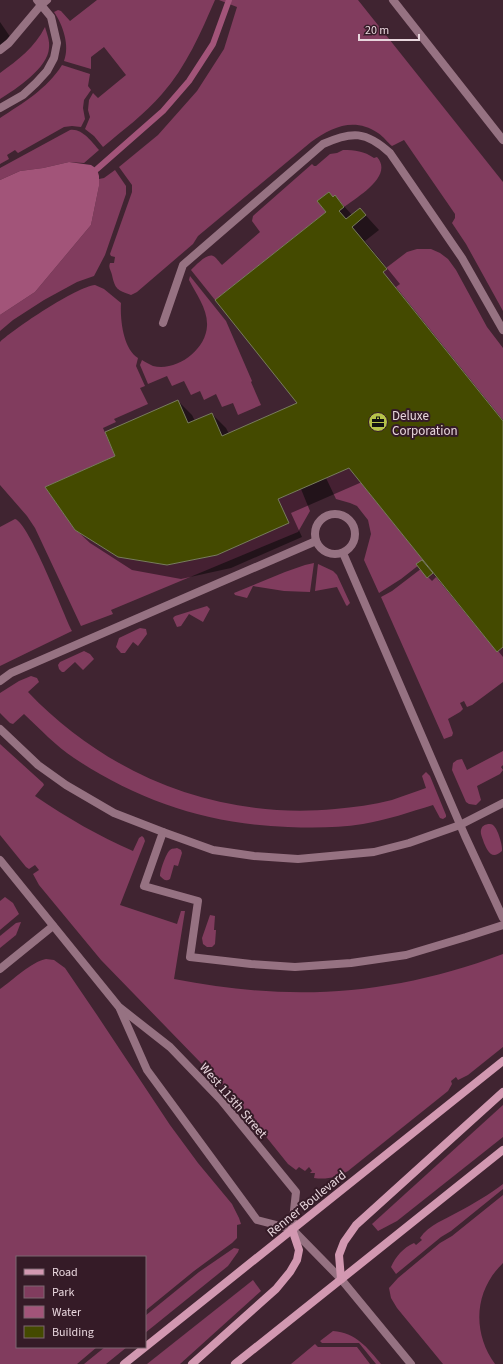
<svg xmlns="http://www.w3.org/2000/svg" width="503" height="1364" font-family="'Source Sans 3',sans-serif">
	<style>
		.green { fill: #813c5e }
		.water { fill: #a25479 }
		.shadow { fill: #0007 }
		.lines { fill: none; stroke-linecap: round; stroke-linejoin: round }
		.stream { stroke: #a25479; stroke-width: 6 }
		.building { fill: #444a00; stroke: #787c5d }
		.lane { stroke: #967282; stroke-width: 8 }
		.street { stroke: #967282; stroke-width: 8 }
		.secondary { stroke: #d298b1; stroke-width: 8 }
		.labels { text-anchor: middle; stroke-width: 4; stroke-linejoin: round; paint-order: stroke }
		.poi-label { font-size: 13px; fill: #e8d6dd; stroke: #351b27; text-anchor: start }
		.street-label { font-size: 13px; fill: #e8d6dd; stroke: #351b27 }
	</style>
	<rect width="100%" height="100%" fill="#402431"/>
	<g class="green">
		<path d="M97,0h118c-14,32 -29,67 -53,94 -17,20 -39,36 -59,53l-9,-11 -9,-7 5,-12 -2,-7 1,-10 4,-7 5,5 28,-23 -22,-28 -13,10v12l-27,-8c6,-15 -1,-36 -10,-49l4,-2 3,1 9,10z"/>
		<path d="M219,0h139l145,182v129l-37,-67 -14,-21 3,-5v-4l-51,-74 -12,6c-5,-4 -8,-9 -14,-13 -24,-16 -46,-6 -67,9l-113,94 -5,8 -56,48 -6,3c-14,-5 -16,-6 -19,-20 -1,-5 -4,-7 -2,-12h4l1,-6 -4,-1 -1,-2 22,-62v-7l-13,-18 39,-32 39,-44 27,-42 13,-42z"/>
		<path d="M45,27c2,7 5,14 4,21 -1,20 -33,41 -49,51v-26c18,-13 35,-26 45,-46z"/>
		<path d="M62,65l28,9 -2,12 3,4 -7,10 -1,8 2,11 -4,8 -9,-1 -8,1 -46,26 -3,-3 -8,5 2,4 -9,5v-46c23,-15 47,-29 62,-53z"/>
		<path d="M70,130c12,-2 22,12 29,20l-15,13 -15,-1 -26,6 -23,3 -20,9v-12z"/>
		<path d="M343,150c12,0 21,1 31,8l3,-1c17,19 -20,40 -33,50l-9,-12 -2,2 -4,-5 -12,9 9,11 -111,88 -24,-30c4,-4 16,-17 22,-14 3,1 7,7 9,9l38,-33 -8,-11 1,-5 59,-52 2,2h2l14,-12 7,-1z"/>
		<path d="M115,170l11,16v8l-21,61 -11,21 -17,6 -33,18 -31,20 -13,11v-16l35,-23 56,-67 8,-39v-7l5,-1z"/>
		<path d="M417,249h14l9,4 8,6 8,11 31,57 16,21v73l-120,-149 3,-3v-1l21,-16z"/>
		<path d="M190,276l36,45 26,60 -1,1 10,23 -23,10 -5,-12 -11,4 -6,-13 -12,6 -4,-9 -9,4 -7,-14 -12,5 -5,-10 -19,8 -8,-19 2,-5c3,2 7,4 11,6 23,6 53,-16 54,-40 1,-17 -11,-32 -18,-46z"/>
		<path d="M95,285l9,4 17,14c-1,16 2,46 17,55l-2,8 9,20 -5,2 8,16 -34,15 2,3 -13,6 12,28 -70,31 30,43 43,27 49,8 50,-10 71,-32 -10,-24 23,-10 9,22 -12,21 -187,78 2,4 -32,12 -46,-98 -8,-12 -27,-31v-143c15,-14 76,-55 95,-57z"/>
		<path d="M349,468l75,93 -23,18 -22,14 -15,-33 7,-26 -3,-14 -11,-14 -7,-3 -14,-4 -10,-21z"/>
		<path d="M15,519c14,4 48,94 57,112l-72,35v-139z"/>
		<path d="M314,563l-4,29 -26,-1 -31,-5 -6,12 -12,-3 -1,-2 51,-21 20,-7z"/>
		<path d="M318,564l15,7 4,4 13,28 -3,3 -1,-1 -9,-18 -22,4z"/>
		<path d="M426,565l71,87 6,-5v35l-31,23 -5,2 -3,-6 -4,2 3,6 -3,3 -12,7 5,14 -1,3 -8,3 -63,-142 11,-6z"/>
		<path d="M207,606l3,3 -7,13 -14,-8 -8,12 -4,1 -4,-9 2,-2z"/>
		<path d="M140,628l6,1 1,5 -9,12 -5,-4 -8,11h-4l-5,-6 3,-9z"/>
		<path d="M84,651l6,3 4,5 -11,11 -8,-8 -11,10h-2l-3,-3 -1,-4 2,-3z"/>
		<path d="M31,676l6,2 2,4 -11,10c80,84 191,128 307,117 19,-2 38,-4 57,-9 11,-4 23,-8 34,-12l-4,-12 4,-4 4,4 16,39v2l-3,2 -3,-1 -7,-13c-23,7 -46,15 -70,19 -25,4 -50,4 -75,3 -79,-3 -148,-25 -214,-69 -18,-12 -34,-29 -50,-44l-11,10 -3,-1 -10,-10v-20l19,-12z"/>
		<path d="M0,744l43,39 1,2 -9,11c32,22 64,40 98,55l6,-13 3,-2 2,2 1,3 -25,64 57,19 4,-13h4l-11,68c118,23 216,17 329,-25v93l-35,28 -10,5 -2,-3 -5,4 1,3 -4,7 -100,80c-11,6 -21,9 -34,7l1,-5h-5l2,-2 -3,-4 -4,4 -6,-4 -3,3 -8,-6 -54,-67 -133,-137 -62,-75 -6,-11 6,-4 -4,-5 -6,4 -3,-2 -26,-32z"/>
		<path d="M503,751v14l-2,2 2,3 -3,4 -23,12 4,14 -5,5 -7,-1 -3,-2 -14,-32 1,-7 4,-3 5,-1 5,11z"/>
		<path d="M488,824c3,0 4,0 6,2 4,4 9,20 8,25 -10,9 -14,1 -18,-8 -1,-4 -4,-9 -3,-13 1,-4 3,-5 7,-6z"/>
		<path d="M177,848l4,2 1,3 -4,13 -4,-1 -4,14c-4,3 -7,0 -10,-3 0,-5 6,-23 10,-26 2,-2 4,-1 7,-2z"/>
		<path d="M5,897l8,6 6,11 -19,16v-29z"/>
		<path d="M210,915l5,1 -1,14h2l-1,14 -3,3h-5l-4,-3 -1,-6z"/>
		<path d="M21,922l-5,13 -16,13v-12l16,-13z"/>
		<path d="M46,959l8,1 11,8 32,47 73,110 28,38 34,41 7,14 2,6 -4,1v13l-5,5 -38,28 -49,40v-54h-128v90h80l-20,17h-77v-375c13,-9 31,-27 46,-30z"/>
		<path d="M503,1105v32l-106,84 -19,10 -6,-7z"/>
		<path d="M503,1184v5l-52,42 -10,6 -45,37 -5,-7c5,-11 12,-19 23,-24l2,2 6,-5 -2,-2c8,-13 26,-19 38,-26 15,-8 32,-18 45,-28z"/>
		<path d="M503,1195v68c-29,28 -31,69 -8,101h-52l-46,-56 -6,-10 -2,-10 9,-10 42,-35 12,-7z"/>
		<path d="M234,1248l5,1 -1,3 -10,14 -83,67v-17l54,-44z"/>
		<path d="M253,1280l8,11 -81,73h-33z"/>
		<path d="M333,1331c23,2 34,16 48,33h-5l-17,-21h-37l-2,-2z"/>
		<path d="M315,1344l3,3h39l13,17h-79z"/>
		<path d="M105,1347h22l-21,17h-22z"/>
	</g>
	<path class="water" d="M69,162l22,3 6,4 2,7v10l-8,39 -56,67 -35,23v-135l20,-9 23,-3z"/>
	<g class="shadow">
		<path d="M0,22l13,19 -13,9z"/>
		<path d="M335,196l17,19 8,-6 19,21 -14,11 35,43 -4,3 107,133v237l-66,-81 -5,5 -4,-4 -6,-16 4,4 1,-1 -65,-82 -71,31 11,24 -71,31 -50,11 -49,-9 -42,-27 -15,-14 41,-73 62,-55 14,14 3,6 17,-7 14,14 3,6 70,-31 28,-191z"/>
	</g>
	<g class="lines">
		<path class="stream" d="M97,169l66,-58 26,-30 24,-37 16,-44"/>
	</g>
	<g class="building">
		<path d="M329,192l4,5 2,-2 9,12 -5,4 7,8 14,-11 6,7 -14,12 35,42 -4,3 120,149v226l-6,5 -148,-184 -71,31 11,24 -72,32 -50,10 -49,-8 -43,-27 -30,-43 70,-31 -10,-24 73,-32 10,23 24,-10 10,23 75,-33 -82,-103 111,-88 -9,-11z"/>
		<path d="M422,560l11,13 -6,5 -11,-14z"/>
	</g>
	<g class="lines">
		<g class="lane">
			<path d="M393,0l110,140"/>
			<path d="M0,50l9,-7 32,-38 6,-5"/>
			<path d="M0,108l23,-13 13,-12 11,-12 7,-13 3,-15 -6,-26 -14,-17"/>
			<path d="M163,323l20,-58 140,-121c29,-13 43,-13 67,9l72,105 41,72"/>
			<circle cx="335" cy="534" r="20"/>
			<path d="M343,553l122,283 38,82"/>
			<path d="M0,681l11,-8 305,-132"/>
			<path d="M0,729l38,36 28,20 48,28 49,19 50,18 41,6 44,3 76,-7 35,-9 51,-18 43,-22"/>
			<path d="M163,832l-19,54 54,15 -8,56 61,7 44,3 56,-4 55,-8 60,-18 37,-12"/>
			<path d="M0,969l53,-43"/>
		</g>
		<g class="street">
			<path d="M0,860l119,147 51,40 51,53 75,92 -4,37"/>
			<path d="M120,1009l27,61 110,150 35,9 49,50 70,85"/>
		</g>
		<g class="secondary">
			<path d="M341,1279l-2,-24 5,-13 12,-17 147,-133"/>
			<path d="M124,1364l379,-303"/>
			<path d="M192,1364l84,-75 14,-17 7,-12 2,-10 -7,-21"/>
			<path d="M235,1364l268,-214"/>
		</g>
	</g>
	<defs>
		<g id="office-disc" transform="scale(1)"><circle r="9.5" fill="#b5c249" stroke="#351b27"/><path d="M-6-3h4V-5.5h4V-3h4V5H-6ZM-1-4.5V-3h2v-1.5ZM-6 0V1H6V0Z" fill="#111"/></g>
	</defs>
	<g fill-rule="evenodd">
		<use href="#office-disc" x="378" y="422"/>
	</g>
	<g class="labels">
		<g class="poi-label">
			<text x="392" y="420">Deluxe<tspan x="392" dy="15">Corporation</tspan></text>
		</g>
		<g class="street-label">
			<text transform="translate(234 1100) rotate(49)" y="5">West 113th Street</text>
			<text transform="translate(306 1203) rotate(-39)" y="5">Renner Boulevard</text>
		</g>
	</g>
	<rect x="16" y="1256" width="130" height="92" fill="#351b27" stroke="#7d6670"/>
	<rect x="24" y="1269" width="20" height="6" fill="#d298b1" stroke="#7d6670"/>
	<text x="52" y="1276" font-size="12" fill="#e8d6dd">Road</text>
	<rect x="24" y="1286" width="20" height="12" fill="#813c5e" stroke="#7d6670"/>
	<text x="52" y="1296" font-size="12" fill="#e8d6dd">Park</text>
	<rect x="24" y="1306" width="20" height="12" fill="#a25479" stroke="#7d6670"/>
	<text x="52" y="1316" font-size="12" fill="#e8d6dd">Water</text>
	<rect x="24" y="1326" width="20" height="12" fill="#444a00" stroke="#7d6670"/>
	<text x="52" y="1336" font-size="12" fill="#e8d6dd">Building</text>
	<path d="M359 34v6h60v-6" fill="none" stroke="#e8d6dd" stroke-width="2"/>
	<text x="365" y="34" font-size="12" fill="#e8d6dd" stroke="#351b27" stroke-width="3" paint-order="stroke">20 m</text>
</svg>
